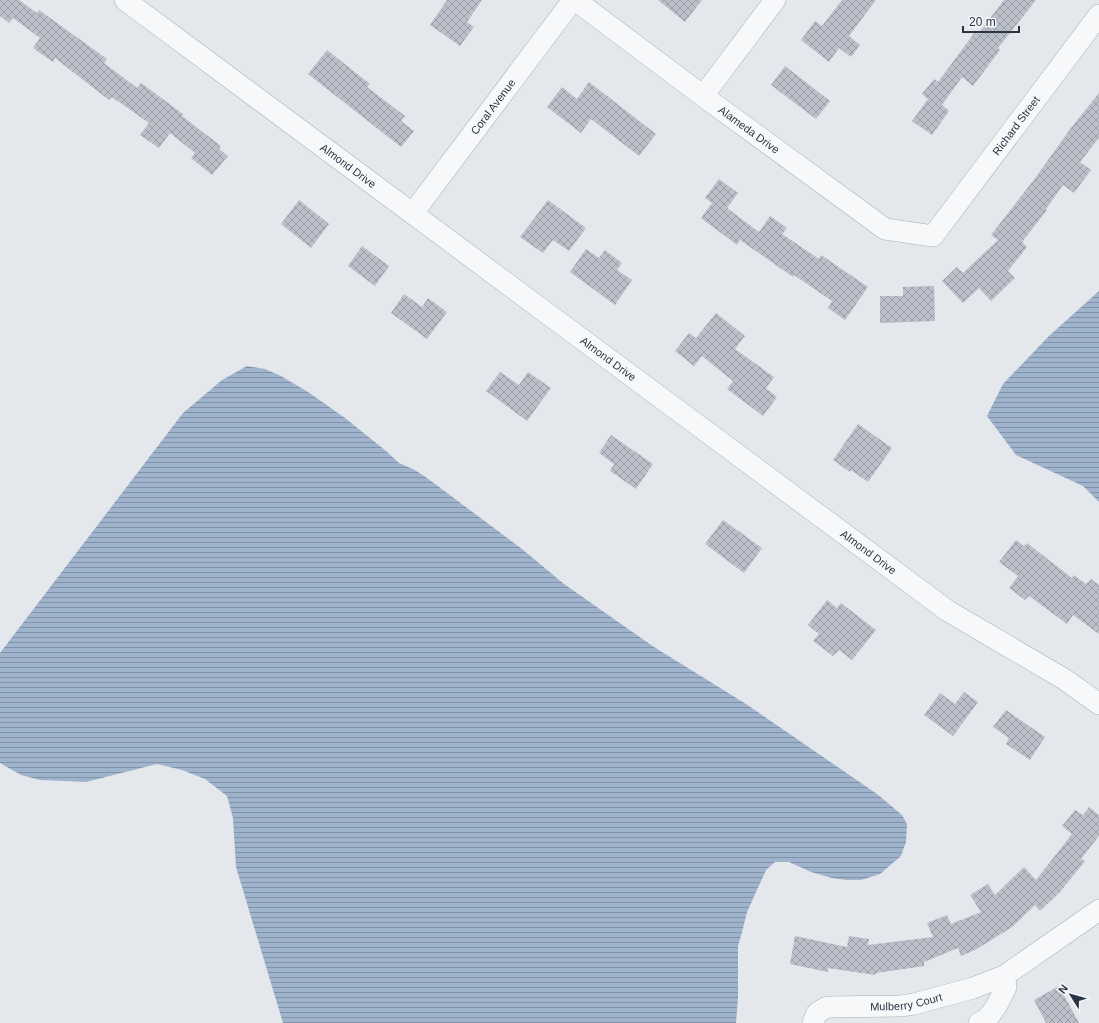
<svg xmlns="http://www.w3.org/2000/svg" width="1099" height="1023" font-family="Helvetica,sans-serif">
	<style>
		.water { fill: url(#water-rules) }
		.building { fill: url(#building-cross-hatch) }
		.lines { fill: none; stroke-linecap: round; stroke-linejoin: round }
		.minor-casing { stroke: #a9aeb7; stroke-width: 22 }
		.minor { stroke: #f7f8fa; stroke-width: 21 }
		.labels { text-anchor: middle; stroke-width: 3; stroke-linejoin: round; paint-order: stroke }
		.street-label { font-size: 11px; fill: #2b3445; stroke: #f4f6f9 }
	</style>
	<defs>
		<pattern id="water-rules" width="6" height="5" patternUnits="userSpaceOnUse"><rect width="6" height="5" fill="#9fb4cc"/><path d="M0 2.5h6" fill="none" stroke="#8293a7"/></pattern>
		<pattern id="building-cross-hatch" width="8" height="8" patternUnits="userSpaceOnUse"><rect width="8" height="8" fill="#bbc0ca"/><path d="M0 0l8 8M0 8l8-8" fill="none" stroke="#989da6"/></pattern>
	</defs>
	<rect width="100%" height="100%" fill="#e4e7ec"/>
	<g class="water">
		<path d="M1099,291v211l-16,-16 -67,-31 -29,-39 16,-32 46,-48z"/>
		<path d="M247,366l18,3 16,7 27,16 37,26 41,33 13,12 16,7 12,8 95,71 42,35 90,63 92,57 131,90 25,21 5,9 -1,18 -5,14 -21,18 -19,6h-14l-15,-2 -21,-6 -22,-10h-14l-9,8 -19,42 -5,20 -4,14v52l-2,25h-453l-47,-156 -3,-49 -6,-22 -22,-17 -23,-9 -25,-6 -71,18 -46,-2 -19,-5 -21,-12v-110l183,-240 39,-33z"/>
	</g>
	<g class="building">
		<path d="M0,0h19l18,13 2,-3 68,49 -3,4 33,25 4,-5 42,31 -1,2 39,30 -2,3 9,7 -16,19 -21,-17 4,-5 -25,-20 -11,15 -19,-13 9,-12 -37,-26 -3,3 -54,-42 -2,4 -20,-14 7,-10 -27,-20 -4,5 -9,-7z"/>
		<path d="M447,0h35l-15,22 7,5 -14,19 -30,-21z"/>
		<path d="M658,0h44l-17,22z"/>
		<path d="M842,0h34l-27,36 11,9 -9,12 -12,-9 -10,14 -28,-22 14,-19 7,5z"/>
		<path d="M1004,0h32l-38,48 2,2 -27,36 -11,-9 -20,28 7,6 -17,24 -20,-14 16,-22 -6,-5 12,-15 4,3 37,-50 3,2z"/>
		<path d="M327,50l43,34 -3,3 38,29 -4,5 13,10 -13,16 -93,-73z"/>
		<path d="M785,66l45,35 -14,18 -45,-34z"/>
		<path d="M589,82l67,52 -17,22 -48,-37 -10,14 -34,-26 15,-20 15,12z"/>
		<path d="M1099,93v45l-19,24 11,8 -17,23 -11,-8 -17,24 1,1 -25,32 5,5 -19,24 7,7 -24,23 -12,-13 -16,15 -21,-22 15,-14 6,6 35,-33 -7,-5 42,-54 38,-53z"/>
		<path d="M719,179l19,14 -11,15 32,24 11,-16 17,12 -5,6 37,25 2,-4 47,32 -23,33 -17,-12 4,-7 -38,-26 -1,2 -53,-37 -3,5 -36,-27 11,-15 -7,-5z"/>
		<path d="M299,200l30,24 -18,24 -30,-24z"/>
		<path d="M548,200l38,28 -17,23 -16,-11 -10,13 -23,-16z"/>
		<path d="M362,246l27,20 -14,20 -27,-20z"/>
		<path d="M586,249l13,9 6,-8 17,13 -5,7 15,10 -17,25 -45,-33z"/>
		<path d="M934,286l1,35 -55,2v-27h23v-9z"/>
		<path d="M404,294l18,13 6,-9 19,14 -20,27 -36,-26z"/>
		<path d="M716,313l29,23 -10,13 39,28 -8,11 11,9 -14,19 -36,-27 6,-8 -31,-25 -8,10 -19,-15 14,-18 7,5z"/>
		<path d="M500,372l19,13 9,-13 23,16 -24,33 -41,-30z"/>
		<path d="M858,424l34,24 -24,34 -17,-12 -1,2 -17,-12z"/>
		<path d="M611,435l42,29 -17,25 -26,-18 4,-7 -15,-11z"/>
		<path d="M723,520l39,28 -18,25 -39,-29z"/>
		<path d="M1016,540l8,6 3,-3 45,35 2,-3 12,9 5,-5 8,6v49l-26,-19 -6,9 -38,-28 -4,4 -16,-12 9,-12 -19,-14z"/>
		<path d="M827,600l10,8 4,-5 35,27 -24,30 -13,-10 -6,6 -20,-15 6,-7 -11,-9z"/>
		<path d="M964,692l14,10 -25,34 -29,-21 16,-22 15,11z"/>
		<path d="M1006,710l39,27 -15,23 -24,-16 3,-6 -16,-11z"/>
		<path d="M1089,807l10,8v21l-18,23 4,2 -25,31 -20,19 -5,-6 -23,22 -35,22 -16,7 -3,-8 -34,14v4l-48,7 -1,2 -47,-7v4l-38,-8 5,-28 52,11 2,-11 20,3 -1,6 65,-8 -6,-14 20,-8 4,9 30,-12 -11,-17 18,-11 7,11 29,-28 12,13 36,-46 -10,-8 13,-16 8,5z"/>
		<path d="M1059,986l20,37h-33l-12,-23z"/>
	</g>
	<g class="lines">
		<g class="minor-casing">
			<g id="minor">
				<path id="s1" d="M125,0l823,611 116,68 35,25"/>
				<path id="s2" d="M575,0l128,96 182,133 48,7 166,-221"/>
				<path d="M703,96l72,-96"/>
				<path id="s3" d="M413,213l160,-213"/>
				<path id="s4" d="M813,1023l4,-10 10,-6 73,-1 14,-2 59,-16 31,-12 95,-66"/>
				<path d="M979,1023l9,-5 9,-13 9,-18 -2,-11"/>
			</g>
		</g>
		<use href="#minor" class="minor"/>
	</g>
	<g class="labels">
		<g class="street-label">
			<text dy="4" stroke="none"><textPath href="#s3" startOffset="133">Coral Avenue</textPath></text>
			<text dy="4" stroke="none"><textPath href="#s2" startOffset="572">Richard Street</textPath></text>
			<text dy="4" stroke="none"><textPath href="#s2" startOffset="217">Alameda Drive</textPath></text>
			<text dy="4" stroke="none"><textPath href="#s1" startOffset="278">Almond Drive</textPath></text>
			<text dy="4" stroke="none"><textPath href="#s1" startOffset="602">Almond Drive</textPath></text>
			<text dy="4" stroke="none"><textPath href="#s1" startOffset="926">Almond Drive</textPath></text>
			<text dy="4" stroke="none"><textPath href="#s4" startOffset="102">Mulberry Court</textPath></text>
		</g>
	</g>
	<g transform="translate(1071 995) rotate(307)" stroke="#f4f6f9" stroke-width="3" paint-order="stroke">
	<path d="M0-3L7 15L0 10L-7 15Z" fill="#2b3445"/>
	<text y="-6" font-size="11" font-weight="bold" text-anchor="middle" fill="#2b3445">N</text>
	</g>
	<path d="M963 26v6h56v-6" fill="none" stroke="#2b3445" stroke-width="2"/>
	<text x="969" y="26" font-size="12" fill="#2b3445" stroke="#f4f6f9" stroke-width="3" paint-order="stroke">20 m</text>
</svg>
